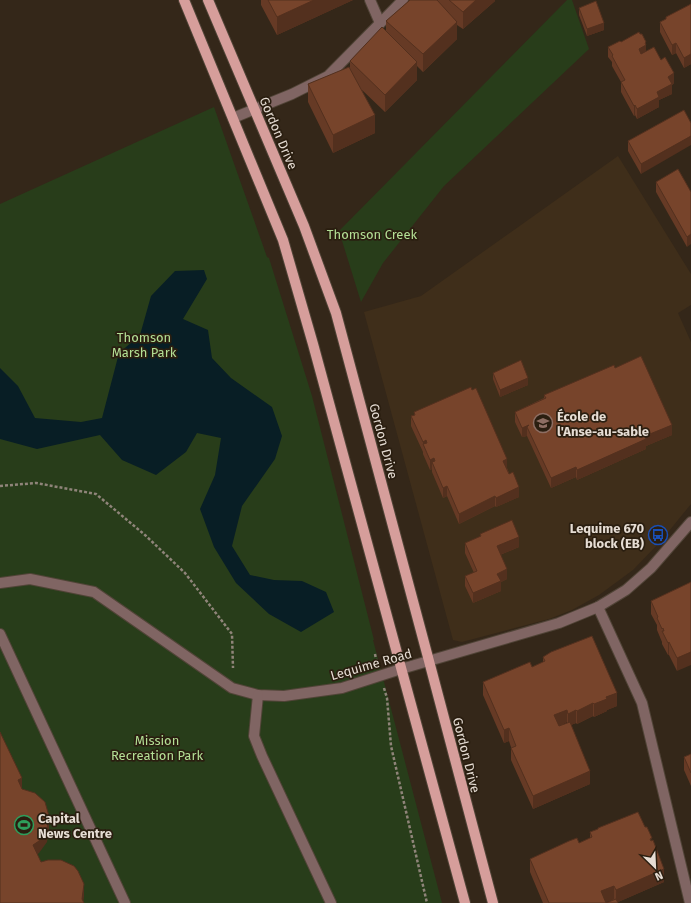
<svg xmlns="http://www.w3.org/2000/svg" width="691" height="903" font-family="'Fira Sans',sans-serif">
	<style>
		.built { fill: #3f2e1a }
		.green { fill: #283d1a }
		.water { fill: #081e25 }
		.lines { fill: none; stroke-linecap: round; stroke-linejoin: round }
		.minor-casing { stroke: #504437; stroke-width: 12 }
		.major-casing { stroke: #504437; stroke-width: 12 }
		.path { stroke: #8f8479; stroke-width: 2.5; stroke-dasharray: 3 2; stroke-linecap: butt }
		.minor { stroke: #806563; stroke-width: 10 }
		.major { stroke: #d69e9b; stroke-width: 10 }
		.wall { fill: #663a25; fill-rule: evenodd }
		.shaded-wall { fill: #53301e }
		.building { fill: #77442b; stroke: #53301e }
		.labels { text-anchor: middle; stroke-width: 3.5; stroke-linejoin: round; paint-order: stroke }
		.street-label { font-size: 13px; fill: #e6ddd4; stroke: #2a1e10 }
		.park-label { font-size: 13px; fill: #b3df95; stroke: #2a1e10 }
		.poi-label { font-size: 13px; font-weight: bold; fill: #e6ddd4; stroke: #2a1e10; text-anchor: start }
	</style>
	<rect width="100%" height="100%" fill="#342719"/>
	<path class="built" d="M618,156l73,118v31l-13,8 13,29v162l-31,38 -27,28 -34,25 -27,15 -23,9 -87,23 -9,-2 -89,-328 57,-16z"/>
	<g class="green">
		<path d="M567,0h5l17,49 -145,137 -61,77 -22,39 -22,-71z"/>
		<path d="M214,107l53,150 2,1 43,138 62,244h-1l69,263h-442v-699z"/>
	</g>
	<path class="water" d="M204,270l3,9 -24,40 25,11 4,28 19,20 41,29 10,29 -7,23 -33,47 -10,40 18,29 24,5 28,1 24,11 8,20 -33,20 -32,-18 -33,-31 -22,-36 -14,-38 15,-34 6,-37 -24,-5 -11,19 -30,23 -34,-15 -22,-25 -63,14 -37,-10v-71l18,18 17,32 46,4 21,-4 17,-65 21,-18 11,-39 24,-25z"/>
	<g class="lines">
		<g class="minor-casing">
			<g id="minor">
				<path d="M370,0l10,23"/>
				<path d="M233,118l59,-24 36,-18 75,-76"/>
				<path d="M0,583l30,-4 64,13 138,96 26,7 26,1 58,-8 59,-19 158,-46 39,-16 28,-17 25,-22 40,-46"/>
				<path d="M598,607l44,96 48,200"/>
				<path d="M0,634l125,269"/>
				<path d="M258,695l-4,41 8,20 69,147"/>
			</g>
		</g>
		<g class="major-casing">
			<g id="major">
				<path d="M184,0l99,240 30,104 152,559"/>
				<path d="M208,0l96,226 32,87 93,348 64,242"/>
			</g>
		</g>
		<g class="path">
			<path d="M0,486l36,-3 60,11 49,41 40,38 47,61 1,34"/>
			<path d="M375,654l2,10"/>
			<path d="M384,688l3,10 4,48 36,157"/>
		</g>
		<use href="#minor" class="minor"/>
		<use href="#major" class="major"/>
	</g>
	<g class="wall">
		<path d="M261,0h92l-76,35 -16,-30z"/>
		<path d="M410,0h85v1l-32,28 -6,-4v14l-34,33 -6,-6v14l-32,32 -23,-22 13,43 -42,20 -25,-51v-18l42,-16v-7l36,-30v-10z"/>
		<path d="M691,4v60l-7,4 -8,-15 -4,2 -12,-23v-10l6,-3v-2z"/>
		<path d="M579,8l25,22 -17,6 -8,-21z"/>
		<path d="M621,42l25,9 28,32 -2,2v9l-13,6v7l-22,12 -2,-4 -1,1 -13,-24v-10l-9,-16v-4l-4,-5v-10z"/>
		<path d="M684,110l-43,64 -13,-23v-10z"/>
		<path d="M656,182l35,10 -4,55 -31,-55z"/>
		<path d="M615,368l57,67 -26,11v3l-69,31 -1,-3 -25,11 -24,-52 -5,1 -7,-15v-10l29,-14v-3z"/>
		<path d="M493,373l35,12 -28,12 -7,-18z"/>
		<path d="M414,412l93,56 12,29 -23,10 -1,-1 -36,18 -12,-28 -4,2 -11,-26v-3l-2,1 -7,-16v-3v1l-12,-26v-10l3,-1z"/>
		<path d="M480,534l39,13 -19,8 7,24 -6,3v9l-28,12 -8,-17v-10l9,-3 -9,-20v-10l15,-6z"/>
		<path d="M691,582l-14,89 -8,-16h-1l-6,-11v-3v1l-5,-12v-5l-6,-11v-13z"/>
		<path d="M543,657l74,49 -10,4v1l-13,6 -1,-1 -16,8 -1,-1 -5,2 19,59 -57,25 -22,-49v-13l-2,-6 -5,2 -21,-48v-13l49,-15 11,-5zM567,722v1l-8,3z"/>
		<path d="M691,754v32l-7,-16v-13z"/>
		<path d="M645,827l7,14 12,41 -46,20v1h-75l-13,-31v-13l49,-16 11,-5v-6l8,-3v-1zM614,899l-8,4v-1z"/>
	</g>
	<g class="shaded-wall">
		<path d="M314,0h39l-76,35v-18z"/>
		<path d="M476,0h19v1l-32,28v-17z"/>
		<path d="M457,22v17l-34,33v-18z"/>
		<path d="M604,23v7l-17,6v-7z"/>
		<path d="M646,42v10l-7,7v-10z"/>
		<path d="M676,43v10l-4,2v-10z"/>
		<path d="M691,54v10l-7,4v-10z"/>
		<path d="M417,62v18l-32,32v-17z"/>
		<path d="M674,73v10l-2,2v9l-13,6v7l-22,12v-10l20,-17 11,-15z"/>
		<path d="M635,105v10l-1,1v-10z"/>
		<path d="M375,115v18l-42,20v-18z"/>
		<path d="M691,136v9l-50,29v-10z"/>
		<path d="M691,234v10l-4,3v-10z"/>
		<path d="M528,378v7l-28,12v-7z"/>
		<path d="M529,425l-2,2v9l-5,1v-9z"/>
		<path d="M672,425v10l-26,11v3l-69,31v-10l68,-34z"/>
		<path d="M426,440v10l-3,-6v8v-10z"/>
		<path d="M434,458v9l-2,-5v7l-2,1v-10z"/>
		<path d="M507,459v10l-4,-8z"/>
		<path d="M576,467v10l-25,11v-10z"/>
		<path d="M447,486v10l-4,2v-10z"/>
		<path d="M519,487v10l-23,10v-9z"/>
		<path d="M495,496v10l-36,18v-10z"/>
		<path d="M519,537v10l-22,9v-10z"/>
		<path d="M507,569v10l-6,3v9l-28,12v-10l24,-19z"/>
		<path d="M669,642v13h-1v-12z"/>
		<path d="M691,652v13l-14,6v-13z"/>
		<path d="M617,693v13l-10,4v1l-13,6v-13l12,-7z"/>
		<path d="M593,703v13l-16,8v-13z"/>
		<path d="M567,710v12l-13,6v-13z"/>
		<path d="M576,710v13l-8,3v-12z"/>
		<path d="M509,728v13l-5,2v-13z"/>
		<path d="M590,771v13l-57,25v-13z"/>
		<path d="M22,778v12l-4,-10z"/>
		<path d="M49,816v12l-2,14 -8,11 -6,5v-13z"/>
		<path d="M664,869v13l-48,21v-13z"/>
		<path d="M84,884v13l-1,6 -1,-4z"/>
		<path d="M614,886v13l-10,4 -3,-12z"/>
	</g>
	<g class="building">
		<path d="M268,0h46l-37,17z"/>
		<path d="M410,0h27l20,22 -34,32 -37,-33z"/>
		<path d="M449,0h27l-13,12z"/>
		<path d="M596,1l8,22 -17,6 -8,-21z"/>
		<path d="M691,4v50l-7,4 -8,-15 -4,2 -12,-23 6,-3v-2z"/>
		<path d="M382,27l35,35 -32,33 -35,-34z"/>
		<path d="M639,32l1,2h2l4,8 -1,1 1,2 -7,4 2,5 13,-7 7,13 4,-3 9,16 -6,4 4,7 -15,8 2,5 -22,12 -2,-4 -1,1 -13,-24 4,-2 -13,-24 1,-1 -5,-8 12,-6 1,1z"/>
		<path d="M349,67l26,48 -42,20 -25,-51z"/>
		<path d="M684,110l7,13v13l-50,28 -13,-23z"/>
		<path d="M678,169l13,23v42l-4,3 -31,-55z"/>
		<path d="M641,356l31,69 -27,11 1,3 -69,31 -1,-3 -25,11 -24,-51 2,-2 -7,3 -7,-16 31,-14 -2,-3 70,-30 1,3z"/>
		<path d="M521,360l7,18 -28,12 -7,-17z"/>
		<path d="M471,387l1,3 4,-2 31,71 -4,2 6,13 4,-2 6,15 -23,11 -1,-2 -36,18 -12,-28 -4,2 -11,-26 3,-1 -1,-3 -4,2 -7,-16 4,-1 -1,-3 -3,2 -12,-26 4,-1 -1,-3z"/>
		<path d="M512,520l7,17 -22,9 10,23 -10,5 4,7 -28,12 -8,-17 12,-5 -12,-28 16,-7 -1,-2z"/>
		<path d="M691,582v70l-14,6 -8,-16 -1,1 -6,-12h2l-1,-3 -1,1 -5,-11 1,-1 -7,-16z"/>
		<path d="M592,636l25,57 -11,4 1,2 -13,5 -1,-1 -16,8 -1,-1 -8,4 -1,-4 -13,5 5,11 11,-4 20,49 -57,25 -22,-48 5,-2 -7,-18 -5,2 -21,-48 47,-20 2,5 13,-6 -2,-4 8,-5z"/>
		<path d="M0,732l22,46 -4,2 4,9 13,4 10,9 4,14 -2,13 -8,12 -6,4 8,17 7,-2h13l13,6 4,5 6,13 -2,15 2,4h-84z"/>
		<path d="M691,754v19l-7,-16z"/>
		<path d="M638,812l7,15h2l5,11 -2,1 1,2 2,-1 11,29 -48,21 -2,-4 -13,5 5,12 10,-4 2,4h-69l-19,-44 39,-18 8,-3 2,5 13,-6 -2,-5 8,-3v-1z"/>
	</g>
	<defs>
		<g id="school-ring" transform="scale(1)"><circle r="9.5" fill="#2a1e10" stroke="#8d6e63" stroke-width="1.5"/><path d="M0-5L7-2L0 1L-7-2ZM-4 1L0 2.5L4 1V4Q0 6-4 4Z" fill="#8d6e63"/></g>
		<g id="bus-ring" transform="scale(1)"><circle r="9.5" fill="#2a1e10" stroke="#1a4fb4" stroke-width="1.5"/><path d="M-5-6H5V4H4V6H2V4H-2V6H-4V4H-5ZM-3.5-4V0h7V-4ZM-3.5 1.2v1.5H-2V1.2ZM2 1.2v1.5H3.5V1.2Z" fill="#1a4fb4"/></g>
		<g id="stadium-ring" transform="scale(1)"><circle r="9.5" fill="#2a1e10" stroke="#2e9e5b" stroke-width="1.5"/><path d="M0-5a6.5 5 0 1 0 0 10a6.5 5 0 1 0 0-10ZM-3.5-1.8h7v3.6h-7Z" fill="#2e9e5b"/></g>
	</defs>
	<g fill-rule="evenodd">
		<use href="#school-ring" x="543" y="423"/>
		<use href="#bus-ring" x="658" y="535"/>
		<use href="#stadium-ring" x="24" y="825"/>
	</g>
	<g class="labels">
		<g class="street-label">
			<text transform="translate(279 133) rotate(67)" y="5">Gordon Drive</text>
			<text transform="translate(384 441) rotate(75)" y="5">Gordon Drive</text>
			<text transform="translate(371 664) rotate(-16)" y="5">Lequime Road</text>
			<text transform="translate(467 755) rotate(76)" y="5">Gordon Drive</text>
		</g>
		<g class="park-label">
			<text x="372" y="239">Thomson Creek</text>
			<text x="144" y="342">Thomson<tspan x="144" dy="15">Marsh Park</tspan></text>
			<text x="157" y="745">Mission<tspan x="157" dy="15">Recreation Park</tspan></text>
		</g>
		<g class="poi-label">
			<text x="557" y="421">École de<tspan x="557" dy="15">l'Anse-au-sable</tspan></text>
			<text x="644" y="533" text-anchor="end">Lequime 670<tspan x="644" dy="15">block (EB)</tspan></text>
			<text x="38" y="823">Capital<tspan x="38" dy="15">News Centre</tspan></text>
		</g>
	</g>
	<g transform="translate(655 867) rotate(156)" stroke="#2a1e10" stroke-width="3" paint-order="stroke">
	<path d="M0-3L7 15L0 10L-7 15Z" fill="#e6ddd4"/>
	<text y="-6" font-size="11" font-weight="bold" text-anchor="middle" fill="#e6ddd4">N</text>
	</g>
</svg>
